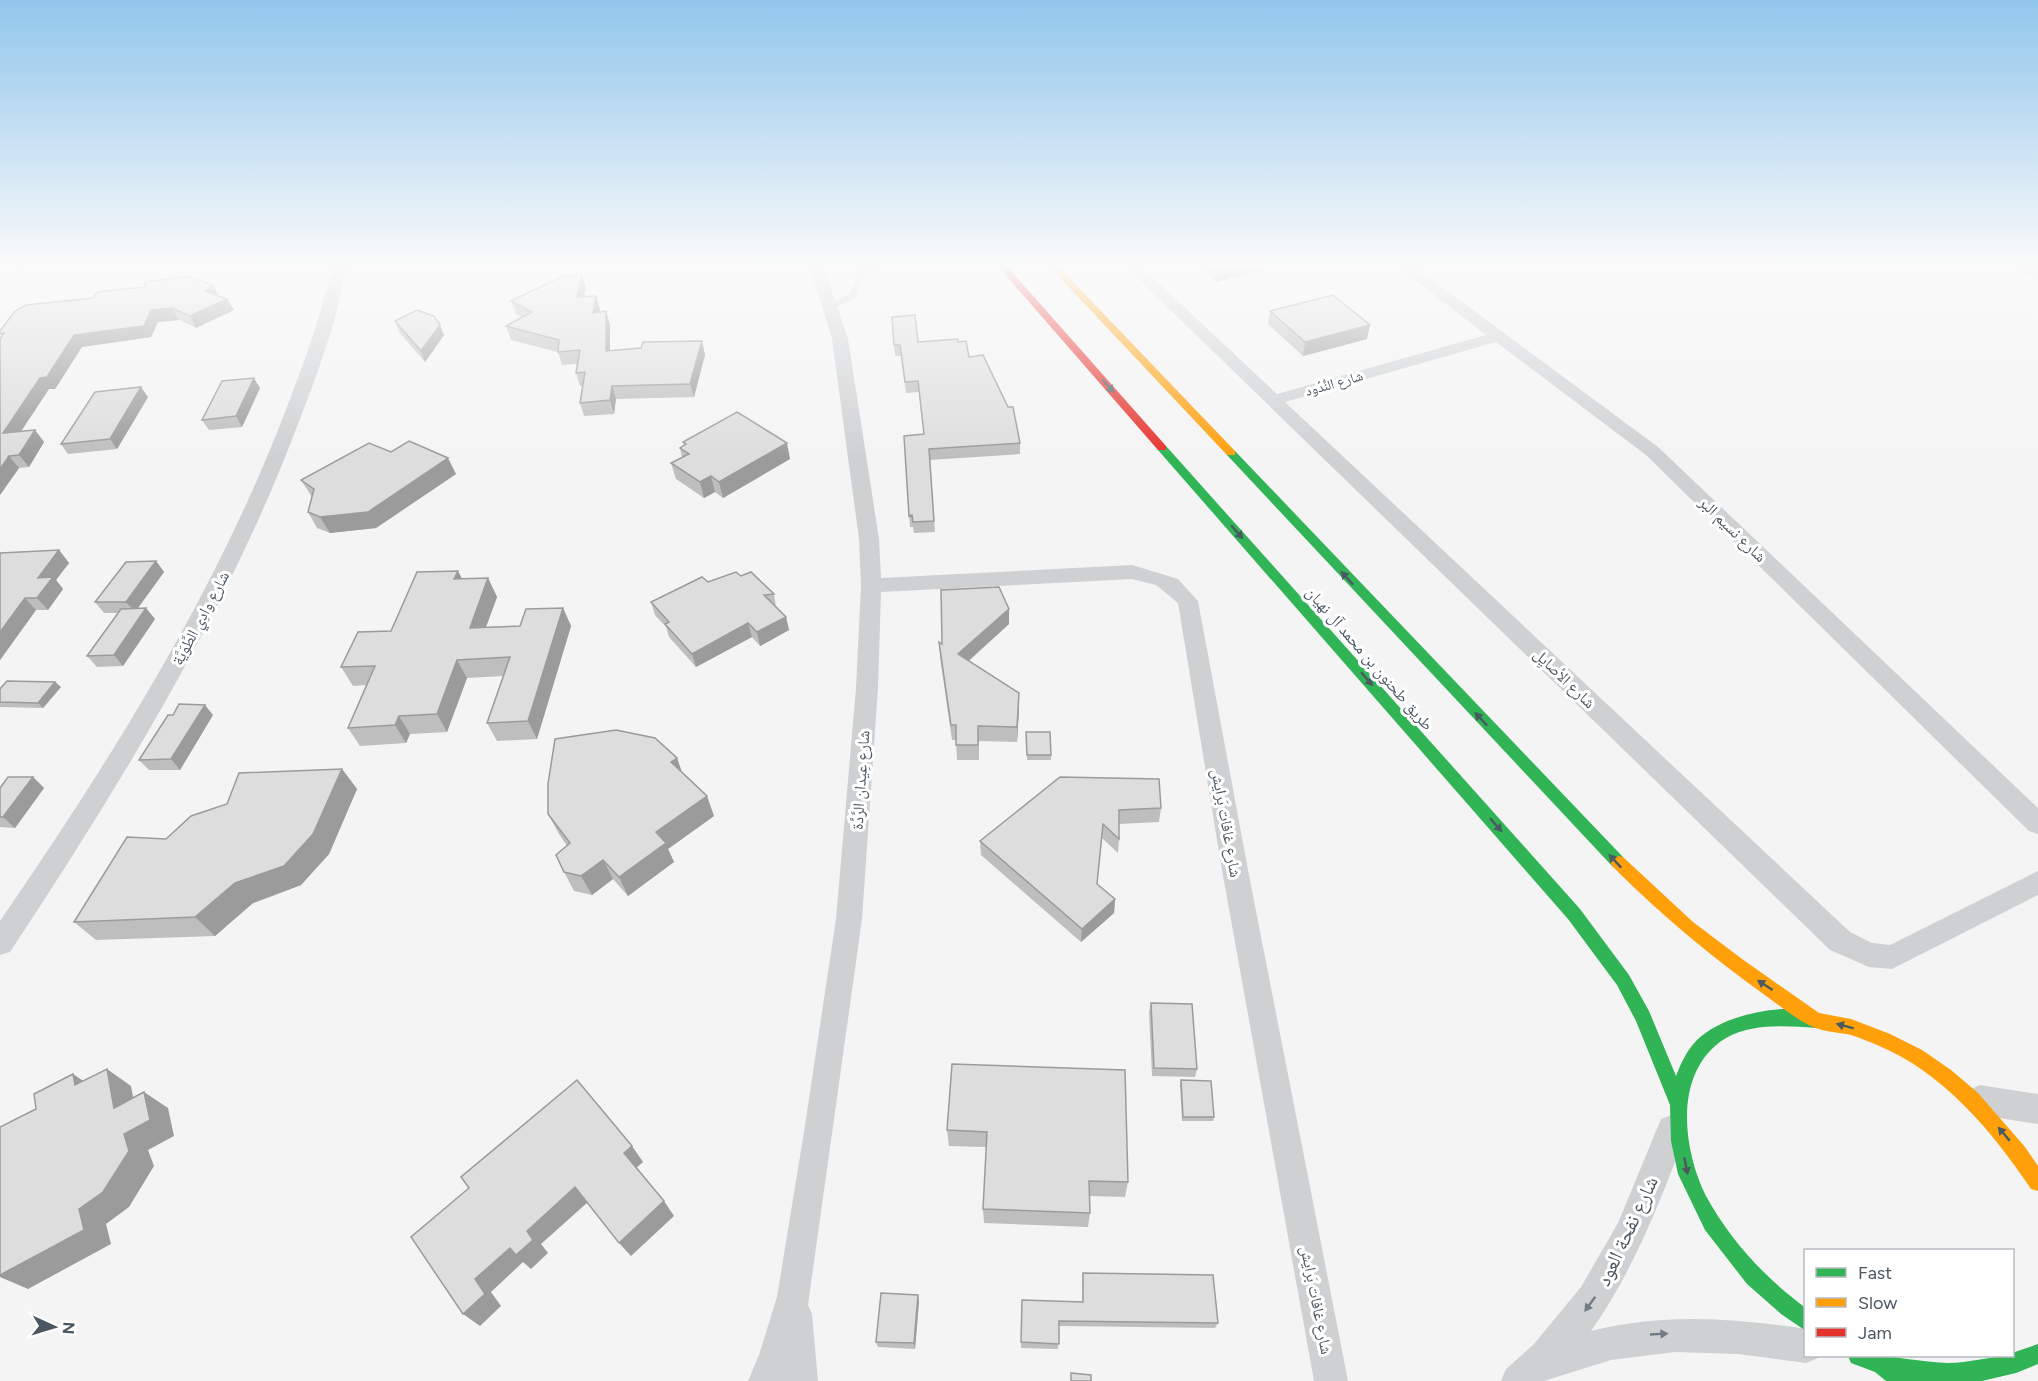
<svg xmlns="http://www.w3.org/2000/svg" width="2038" height="1381" font-family="Figtree,'Noto Naskh Arabic',sans-serif">
	<style>
		.lines { fill: none; stroke-linecap: round; stroke-linejoin: round }
		.lane { fill: #ced0d2; fill-rule: evenodd }
		.street { fill: #ced0d2; fill-rule: evenodd }
		.fast { fill: #30b455; fill-rule: evenodd }
		.slow { fill: #ff9f0a; fill-rule: evenodd }
		.jam { fill: #e5322d; fill-rule: evenodd }
		.wall { fill: #bebebf }
		.shaded-wall { fill: #9b9b9b }
		.building { fill: #ddddde; stroke: #9b9b9b; stroke-width: 1.5 }
		.oneway { fill: #495b60 }
		.oneway2 { fill: #727b83 }
		.labels { text-anchor: middle; stroke-width: 6; stroke-linejoin: round; paint-order: stroke }
		.far-street-label { font-size: 14px; fill: #4a5661; stroke: #fff }
		.street-label { font-size: 16px; fill: #4a5661; stroke: #fff }
		.near-street-label { font-size: 20px; fill: #4a5661; stroke: #fff }
	</style>
	<rect width="100%" height="100%" fill="#f4f4f4"/>
	<g class="lines">
		<path class="lane" d="M862,264h6l-1,3 21,-3h13l-36,8 -9,25 -22,11h-6v-4l22,-10z"/>
		<g class="street">
			<path d="M11,264h32l-2,3 -28,2z"/>
			<path d="M333,264h14c-10,60 -32,116 -54,173 -71,183 -175,351 -283,515l-10,3v-34c105,-153 204,-309 274,-481 23,-58 45,-115 59,-176z"/>
			<path d="M809,264h14l25,75 31,200 2,39 251,-13 46,14 20,22 50,269 100,511h-34l-92,-511 -44,-267 -22,-18 -24,-6 -251,13 -3,96 -16,231 -54,386 4,9 6,67h-70l11,-26 18,-58 27,-165 32,-213 20,-231 5,-102 -2,-47 -27,-200z"/>
			<path d="M1123,264h15l139,130 209,-59 -91,-71h16l247,183 380,361v26l-9,-3 -383,-376 -150,-113 -211,60 565,530 22,11 18,2 148,-74v24l-146,74 -23,-2 -39,-17z"/>
			<path d="M2008,264h18l12,6v11z"/>
			<path d="M1980,1085l58,9v30l-58,-9 -11,-5 -4,-10 4,-10z"/>
			<path d="M1672,1115l11,4 4,11c-26,70 -53,140 -96,201 72,-18 142,-13 215,-2v27h13l-1,2 -12,5 -68,-9 -63,-2 -64,8 -67,21h-43l5,-12 28,-25 47,-57 37,-64 43,-104z"/>
		</g>
		<g class="fast">
			<path d="M1162,445l4,1 414,463 49,66 20,36 27,65c5,-13 11,-26 21,-36 26,-26 91,-39 125,-26l3,6 -3,6 -6,2c-29,-2 -63,-5 -90,10 -53,32 -44,110 -20,158 24,44 59,82 100,112v23l-25,-17 -34,-30 -42,-54 -27,-56 -7,-33 -1,-36 -34,-84 -19,-36 -49,-66 -410,-469v-4z"/>
			<path d="M1231,450l4,1 388,406 3,5 -3,5 -5,1 -5,-1 -386,-412 -1,-2z"/>
			<path d="M2038,1344v20l-22,9 -34,8h-96l-11,-9 -24,-9 -3,-7c33,-4 65,6 99,7 22,0 44,-7 65,-7v-3z"/>
		</g>
		<g class="slow">
			<path d="M1047,264h9l179,187v4h-8z"/>
			<path d="M1618,856l5,1 70,65 49,37 77,54 32,6 39,15 32,16 29,20 27,23 47,54 13,19v25l-7,-2c-39,-58 -88,-117 -154,-144 -9,-4 -17,-7 -26,-10 -13,-3 -28,-3 -40,-9 -17,-8 -33,-22 -49,-33 -53,-38 -103,-80 -149,-126l-3,-5 3,-5z"/>
		</g>
		<path class="jam" d="M996,264h9l161,182v4h-8z"/>
	</g>
	<g class="wall">
		<path d="M1196,264h68l-1,6 -47,12z"/>
		<path d="M582,275l4,13 -2,8h12l4,13v3l6,-1 4,14v26l92,-10 3,14 -11,42 -78,2 -2,15 -30,2 -4,-13 2,-17h-2l-4,-13 1,-9 -15,1 -4,-13 -47,-12 -5,-14 16,-9 -6,-3 -5,-13 56,-24z"/>
		<path d="M219,296l15,14 -38,18 -17,-8 -21,2 -7,15 -69,10 -27,42h-6l-28,42 14,-1 9,12 -15,25 -10,1 -19,27v-156z"/>
		<path d="M1270,311l97,28 -64,17 -35,-32z"/>
		<path d="M892,317l26,25h40l11,15 51,86v11l-90,6 5,72 -21,1 -1,-6h-3l-6,-91 20,-2 -5,-42 -13,1 -5,-37h-6z"/>
		<path d="M395,321l49,14 -19,27 -26,-30z"/>
		<path d="M260,388l-18,39 -33,3 -7,-10z"/>
		<path d="M148,397l-31,52 -49,5 -7,-10z"/>
		<path d="M683,442l107,17 -67,39 -8,-6 -11,6 -28,-19 -5,-16 11,-6 -2,-9 4,-3z"/>
		<path d="M391,452l65,22 -80,54 -46,5 -13,-5 -9,-16 4,-15 -11,-17z"/>
		<path d="M59,550l10,13 -13,17 7,9 -15,21h-12l-36,50v-107z"/>
		<path d="M156,561l8,11 -26,36 17,11 -32,47 -26,1 -10,-11 31,-43h-14l-9,-11z"/>
		<path d="M458,571l4,8 26,-1 9,19 -11,30 34,-1 43,-18 8,18 -34,113 -40,2 -10,-18 16,-47 -36,2 -20,54 -37,2 -4,9 -46,3 -12,-18 18,-43 -13,1 -12,-19 50,-36z"/>
		<path d="M741,576l33,18 2,13 10,10 3,13 -29,16 -8,-9 -56,30 -27,-30 -3,-10 -11,-12 -4,-13 57,-20z"/>
		<path d="M1009,609v15l-40,37 50,47 -2,34 -38,-1v19h-22l-1,-20h-4l-12,-83 -1,-15 3,2z"/>
		<path d="M55,682l6,5 -18,21 -43,-1v-18z"/>
		<path d="M213,715l-33,55h-31l-10,-10z"/>
		<path d="M1026,732l25,23v5h-24z"/>
		<path d="M677,758l5,14 32,44 -46,33 6,13 -46,34 -15,-17 -21,16 -18,-4 -10,-19 3,-26 -8,-12 -11,-20z"/>
		<path d="M342,769l15,20 -28,65 -28,31 -48,18 -38,33 -119,4 -22,-18 92,-83z"/>
		<path d="M33,777l11,11 -29,40 -15,-1v-39z"/>
		<path d="M1060,777l101,31 -2,14 -40,2v15l-1,14 -16,-15 -5,46 18,15 -1,14 -33,29 -100,-87 -1,-14z"/>
		<path d="M1151,1003l46,66 -2,8 -43,-1 -3,-64z"/>
		<path d="M952,1064l176,118 -3,15 -36,-1 1,17 -2,14 -104,-4 -1,-14 3,-62 -37,-1 -2,-16z"/>
		<path d="M1181,1080l33,37 -1,4h-31l-2,-37z"/>
		<path d="M1083,1273l135,50 -3,5 -156,-2 -1,23 -37,-1 1,-48 61,2 -1,-23z"/>
		<path d="M919,1301l-4,48 -37,-2 -2,-5z"/>
	</g>
	<g class="shaded-wall">
		<path d="M1241,264h23l-1,6 -47,12 2,-13z"/>
		<path d="M582,275l4,13 -4,22 -5,-13z"/>
		<path d="M213,285l6,11 -14,-5z"/>
		<path d="M596,296l4,13 -3,17 -4,-13z"/>
		<path d="M227,299l7,11 -38,18 -6,-12z"/>
		<path d="M172,308l7,12 -21,2 -7,15 -69,10 -27,42h-6l-37,56 -9,-12 37,-55 34,-43 77,-25z"/>
		<path d="M606,311l4,14v39l-4,-13z"/>
		<path d="M440,325l4,10 -19,27 -4,-11z"/>
		<path d="M1370,325l-3,14 -64,17 2,-14z"/>
		<path d="M702,341l3,14 -11,42 -4,-13z"/>
		<path d="M254,378l6,10 -18,39 -6,-11z"/>
		<path d="M612,386l4,13 -2,15 -4,-14z"/>
		<path d="M141,387l7,10 -31,52 -7,-10z"/>
		<path d="M35,430l9,12 -15,25 -10,-12z"/>
		<path d="M787,443l3,16 -67,39 -4,-16z"/>
		<path d="M9,456l10,12 -19,27v-26z"/>
		<path d="M448,458l8,16 -80,54 -46,5 -10,-16z"/>
		<path d="M711,476l4,16 -11,6 -4,-16z"/>
		<path d="M59,550l10,13 -13,17 7,9 -15,21 -11,-12 1,-20z"/>
		<path d="M156,561l8,11 -29,40 -9,-10z"/>
		<path d="M458,571l9,18 -13,-10z"/>
		<path d="M488,578l9,19 -18,49 -9,-18z"/>
		<path d="M25,598l11,12 -36,50v-28z"/>
		<path d="M146,608l9,11 -32,47 -9,-11z"/>
		<path d="M563,608l8,18 -34,113 -9,-18z"/>
		<path d="M1009,609v15l-50,45 -1,-15z"/>
		<path d="M786,617l3,13 -29,16 -3,-14z"/>
		<path d="M748,623l4,14 -56,30 -4,-13z"/>
		<path d="M457,660l10,18 -20,54 -10,-18z"/>
		<path d="M55,682l6,5 -18,21 -5,-5z"/>
		<path d="M1019,693v15l-2,34v-15z"/>
		<path d="M205,705l8,10 -33,55 -9,-11z"/>
		<path d="M399,716l11,18 -4,9 -11,-18z"/>
		<path d="M677,758l7,21 -13,-17z"/>
		<path d="M342,769l15,20 -28,65 -28,31 -48,18 -38,33 -20,-19z"/>
		<path d="M33,777l11,11 -29,40 -12,-11z"/>
		<path d="M707,796l7,20 -46,33 6,13 -46,34 -9,-19 37,-45z"/>
		<path d="M603,860l10,19 -21,16 -11,-19z"/>
		<path d="M1115,899l-1,14 -33,29 1,-13z"/>
		<path d="M107,1069l24,17 7,38 -24,-16z"/>
		<path d="M73,1074l25,17 -23,-6z"/>
		<path d="M144,1092l24,16 6,28 -26,14 6,16 -25,41 -23,17 5,20 -83,45 -28,-12v-2l79,-66 45,-75z"/>
		<path d="M632,1146l11,16 -8,7 -11,-16z"/>
		<path d="M575,1187l13,15 -47,42 7,9 -17,16 -8,-7 -32,30 10,14 -21,20 -17,-12 12,-35z"/>
		<path d="M664,1201l10,15 -43,40 -12,-13z"/>
		<path d="M918,1295l1,6 -4,48 -1,-6z"/>
	</g>
	<g class="building">
		<path d="M1211,264h30l-23,5z"/>
		<path d="M565,275l2,2 15,-2 -5,22 19,-1 -3,17 13,-2v40l35,-3 2,-6 59,-1 -12,43 -78,2 -2,14 -30,3 5,-31 -9,1 4,-23 -22,2 1,-12 -53,-14 26,-14 -21,-11z"/>
		<path d="M187,276l26,9 -8,6 22,8 -37,17 -18,-8 -21,2 -7,16 -70,9 -27,42 -7,1 -37,55 32,-3 -16,25 -10,1 -9,13v-130l4,-6 -4,1v-3l15,-20 11,-6 67,-7 4,-6 47,-5 1,-5z"/>
		<path d="M1333,295l37,30 -65,17 -35,-31z"/>
		<path d="M417,310l17,6 6,9 -19,26 -26,-30z"/>
		<path d="M915,315l3,27 40,-3v3l8,-1 3,16 14,-2 25,52h5l7,36 -91,6 5,72 -21,1 -1,-7 -3,1 -5,-80 20,-2 -6,-53 -13,1 -5,-37h-6l-2,-28z"/>
		<path d="M254,378l-18,38 -34,4 20,-39z"/>
		<path d="M141,387l-31,52 -49,5 34,-52z"/>
		<path d="M737,412l50,31 -68,39 -8,-6 -11,6 -29,-19 18,-9 -9,-6 6,-4 -3,-2z"/>
		<path d="M409,441l39,17 -80,54 -48,5 -12,-5 6,-23 -13,-9 68,-37 22,9z"/>
		<path d="M59,550l-21,28 15,-1 -16,21h-12l-25,34v-79z"/>
		<path d="M156,561l-30,41h-31l31,-40z"/>
		<path d="M458,571l-4,8 34,-1 -18,50 50,-2 6,-17 37,-1 -35,113 -41,2 23,-66 -53,3 -20,54 -38,2 -4,9 -47,3 27,-62 -34,1 17,-35 33,-1 26,-59z"/>
		<path d="M736,572l5,4 10,-4 23,22 -10,1 22,22 -29,15 -9,-9 -56,31 -27,-30 4,-2 -18,-20 51,-25 6,5z"/>
		<path d="M999,587l10,22 -51,45 61,39 -2,34 -39,-1v19h-22v-20h-5l-12,-83 3,2 -1,-54z"/>
		<path d="M146,608l-32,47 -27,1 34,-47z"/>
		<path d="M7,681l48,1 -17,21 -38,-1v-13z"/>
		<path d="M179,704l26,1 -34,54 -32,1 29,-45h5z"/>
		<path d="M616,730l39,8 22,20 -6,4 36,34 -51,36 10,11 -47,34 -16,-17 -22,16 -17,-4 -8,-17 14,-12 -22,-29v-30l7,-45z"/>
		<path d="M1026,732h24l1,23h-24z"/>
		<path d="M342,769l-29,65 -29,32 -49,17 -40,34 -121,5 53,-85 39,2 25,-23 36,-12 12,-31z"/>
		<path d="M8,777h25l-30,40h-3v-29z"/>
		<path d="M1060,777l99,2 2,29 -42,2v29l-16,-15 -6,60 18,15 -33,30 -102,-88z"/>
		<path d="M1151,1003l41,1 5,65 -43,-1z"/>
		<path d="M952,1064l173,6 3,112 -39,-1 1,32 -107,-4 4,-77 -40,-2z"/>
		<path d="M107,1069l7,39 30,-16 6,28 -26,14 5,17 -26,41 -24,17 5,21 -84,45v-148l36,-18 -2,-15 39,-20 2,11z"/>
		<path d="M577,1080l55,66 -8,7 40,48 -45,42 -44,-56 -48,44 6,9 -17,15 -6,-7 -35,31 10,15 -22,20 -52,-77 58,-49 -8,-11z"/>
		<path d="M1181,1080l30,1 3,36h-31z"/>
		<path d="M1083,1273l130,2 5,48 -159,-2v23l-38,-2 1,-42 61,2z"/>
		<path d="M881,1293l37,2 -4,48 -38,-1z"/>
		<path d="M1071,1373l20,2v6h-20z"/>
	</g>
	<defs><path id="oneway-solid" d="M-6-.8H1V-3.2L6.5 0L1 3.2V.8H-6Z" transform="scale(1.5)"/></defs>
	<g class="oneway">
		<use href="#oneway-solid" transform="translate(1108 386) rotate(49)"/>
		<use href="#oneway-solid" transform="translate(1237 532) rotate(49)"/>
		<use href="#oneway-solid" transform="translate(1347 578) rotate(-133)"/>
		<use href="#oneway-solid" transform="translate(1367 679) rotate(49)"/>
		<use href="#oneway-solid" transform="translate(1481 719) rotate(-133)"/>
		<use href="#oneway-solid" transform="translate(1496 825) rotate(49)"/>
		<use href="#oneway-solid" transform="translate(1615 861) rotate(-133)"/>
		<use href="#oneway-solid" transform="translate(1765 985) rotate(-147)"/>
		<use href="#oneway-solid" transform="translate(1845 1026) rotate(-165)"/>
		<use href="#oneway-solid" transform="translate(2004 1134) rotate(-130)"/>
		<use href="#oneway-solid" transform="translate(1686 1166) rotate(79)"/>
	</g>
	<g class="oneway2">
		<use href="#oneway-solid" transform="translate(1590 1304) rotate(126)"/>
		<use href="#oneway-solid" transform="translate(1659 1334) rotate(-3)"/>
	</g>
	<linearGradient id="sky" x2="0" y2="1"><stop stop-color="#91c6eb"/><stop offset="0.58" stop-color="#fafafa"/><stop offset="1" stop-color="#fafafa" stop-opacity="0"/></linearGradient>
	<rect width="2038" height="457" fill="url(#sky)"/>
	<g class="labels">
		<g class="far-street-label">
			<text transform="translate(1334 383) rotate(-16)" y="5">شارع النُّدُود</text>
		</g>
		<g class="street-label">
			<text transform="translate(1733 529) rotate(44)" y="6">شارع نسيم البر</text>
			<text transform="translate(200 618) rotate(-62)" y="6">شارع وادِي الطِّوَيَّة</text>
			<text transform="translate(1370 658) rotate(49)" y="6">طريق طحنون بن محمد آل نهيان</text>
			<text transform="translate(1565 678) rotate(44)" y="6">شارع الأصايِل</text>
			<text transform="translate(860 780) rotate(-86)" y="6">شارع عِيدان الرَّدَّة</text>
			<text transform="translate(1227 823) rotate(80)" y="6">شارع غافات بَرايش</text>
			<text transform="translate(1317 1300) rotate(79)" y="6">شارع غافات بَرايش</text>
		</g>
		<g class="near-street-label">
			<text transform="translate(1627 1231) rotate(-65)" y="7">شارع نفحة العود</text>
		</g>
	</g>
	<rect x="1804" y="1249" width="210" height="108" fill="#ffffff" stroke="#b7bbc0" stroke-width="1.5"/>
	<rect x="1816" y="1268" width="30" height="9" fill="#30b455" stroke="#b7bbc0" stroke-width="1.5"/>
	<text x="1858" y="1279" font-size="18" fill="#4a5661">Fast</text>
	<rect x="1816" y="1298" width="30" height="9" fill="#ff9f0a" stroke="#b7bbc0" stroke-width="1.5"/>
	<text x="1858" y="1309" font-size="18" fill="#4a5661">Slow</text>
	<rect x="1816" y="1328" width="30" height="9" fill="#e5322d" stroke="#b7bbc0" stroke-width="1.5"/>
	<text x="1858" y="1339" font-size="18" fill="#4a5661">Jam</text>
	<g transform="translate(54 1327) rotate(94)" stroke="#ffffff" stroke-width="4.5" paint-order="stroke">
	<path d="M0-4.5L10 22L0 15L-10 22Z" fill="#4a5661"/>
	<text y="-9" font-size="16" font-weight="bold" text-anchor="middle" fill="#4a5661">N</text>
	</g>
</svg>
